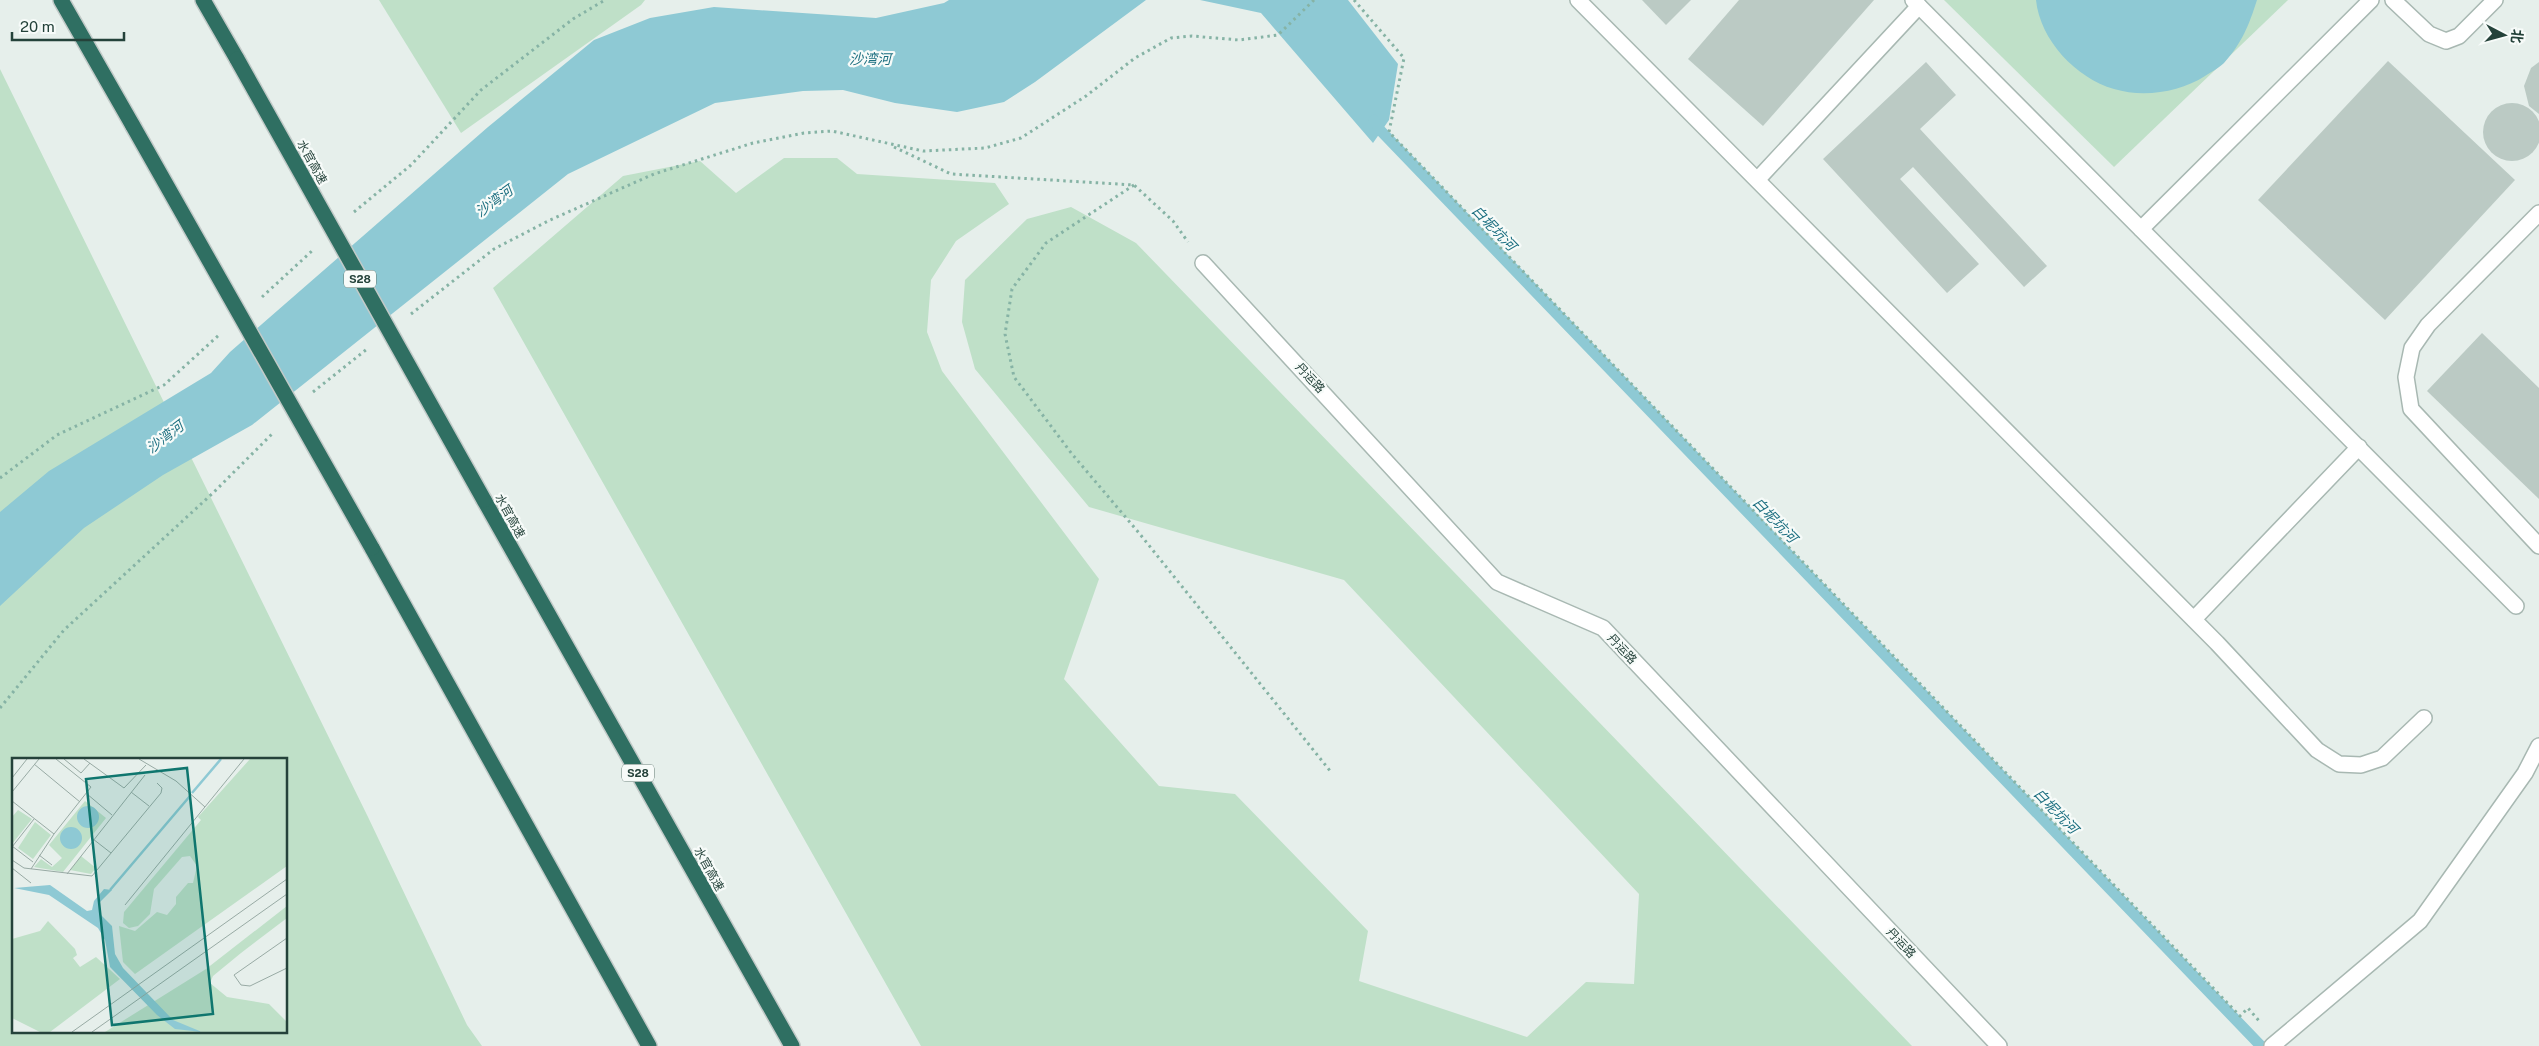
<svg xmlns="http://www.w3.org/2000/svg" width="2539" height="1046" font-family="'Public Sans','Noto Sans SC',sans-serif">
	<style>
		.green { fill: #bfe0c8; fill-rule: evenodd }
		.water { fill: #8ec9d4 }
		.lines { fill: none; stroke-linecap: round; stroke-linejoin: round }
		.stream { stroke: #8ec9d4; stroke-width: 11 }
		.building { fill: #bbcac4 }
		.lane-casing { stroke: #a8b8b2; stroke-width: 18 }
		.street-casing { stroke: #a8b8b2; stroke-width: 18 }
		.highway-casing { stroke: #c2cac8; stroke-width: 18 }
		.path { stroke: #86b3a5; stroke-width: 3; stroke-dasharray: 2.5 4; stroke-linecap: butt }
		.lane { stroke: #fff; stroke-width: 15 }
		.street { stroke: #fff; stroke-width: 15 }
		.highway { stroke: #2f6f62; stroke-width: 15 }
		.highway-bridge-casing { stroke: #c2cac8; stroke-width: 18; stroke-linecap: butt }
		.highway-bridge { stroke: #2f6f62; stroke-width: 15 }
		.labels { text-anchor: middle; stroke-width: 4.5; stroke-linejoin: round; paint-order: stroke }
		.shield { fill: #f7fbf9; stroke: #637a73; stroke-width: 1 }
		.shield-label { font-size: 11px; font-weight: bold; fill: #24423a }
		.street-label { font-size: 12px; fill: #24423a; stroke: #f7fbf9 }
		.water-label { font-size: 14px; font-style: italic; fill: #1c6f80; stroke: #f7fbf9 }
		.inset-river { fill: none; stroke: #8ec9d4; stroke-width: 2.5 }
		.inset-road { fill: none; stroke: #98aaa4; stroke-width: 1 }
		.view { fill: #0f766e; fill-opacity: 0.15; stroke: #0f766e; stroke-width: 2.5 }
		.inset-edge { fill: none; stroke: #24423a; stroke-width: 2.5 }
	</style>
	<rect width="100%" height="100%" fill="#e6efeb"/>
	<g class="green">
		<path d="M379,0h266l-4,5 -180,128z"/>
		<path d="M1944,0h344l-174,167z"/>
		<path d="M0,69l368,748 99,208 15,21h-482zM14,760h272v272h-272z"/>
		<path d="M784,158h53l20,16 138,9 14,21 -53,37 -25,39 -4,52 15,39 157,208 -35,100 95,107 76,8 133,137 -9,50 168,56 59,-55 48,2 5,-90 -295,-314 -255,-73 -114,-138 -13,-47 3,-42 62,-61 44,-12 65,36 776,803h-991l-428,-758 130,-112 77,-15 36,32z"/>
	</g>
	<g class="water">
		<path d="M949,0h197l-111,82 -31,20 -47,10 -62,-9 -52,-13 -40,1 -88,12 -147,71 -316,251 -89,50 -79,53 -84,78v-94l49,-41 162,-98 19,-21 258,-225 106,-87 56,-22 64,-11 162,11 68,-15z"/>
		<path d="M1200,0h148l50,64 -9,56 -16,23 -112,-130z"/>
		<path d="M2036,0h221c-8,25 -15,43 -33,63 -5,5 -13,9 -19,13 -25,16 -61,22 -91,13 -38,-11 -74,-49 -78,-89z"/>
	</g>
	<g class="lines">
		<path class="stream" d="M1374,120l6,10 881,916"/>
	</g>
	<g class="building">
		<path d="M1642,0h49l-25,25z"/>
		<path d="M1739,0h135l-111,126 -75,-67z"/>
		<path d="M2388,61l127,119 -130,140 -127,-120z"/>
		<path d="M1926,62l30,33 -36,34 127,137 -23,21 -111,-120 -13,12 79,85 -32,29 -124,-134z"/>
		<path d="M2539,62v52l-10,-8 -5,-20 7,-18z"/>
		<circle cx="2512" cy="132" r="29"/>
		<path d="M2482,333l57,55v111l-112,-108z"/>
	</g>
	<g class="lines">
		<g class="lane-casing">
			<g id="lane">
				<path d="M1578,0l639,643 100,107 22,14 22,1 21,-7 42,-40"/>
				<path d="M1913,0l603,606"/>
				<path d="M2393,0l36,34 17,7 13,-5 36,-36"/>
				<path d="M1758,179l161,-173"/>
				<path d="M2539,213l-111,112 -16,23 -6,29 5,32 128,137"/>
				<path d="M2141,229l230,-229"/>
				<path d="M2194,619l165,-172"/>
				<path d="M2272,1046l148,-125 105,-148 14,-27"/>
			</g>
		</g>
		<g class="street-casing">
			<path id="street" d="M1203,263l294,319 106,46 396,418"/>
		</g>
		<g class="highway-casing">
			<g id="highway">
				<path d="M61,0l72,126"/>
				<path d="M203,0l34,59"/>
				<path d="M484,500l308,546"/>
				<path d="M372,548l277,498"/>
			</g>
		</g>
		<g class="path">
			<path d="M1354,0l50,58 -15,74 851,884 8,-8 12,14"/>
			<path d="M894,147l57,27 183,11 39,36 15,21"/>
			<path d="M1134,185l-88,58 -34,46 -7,45 9,43 58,77 67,79 192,239"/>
			<path d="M354,212l57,-47 70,-75 92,-71 32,-19"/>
			<path d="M262,297l51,-47"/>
			<path d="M411,314l83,-65 56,-29 104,-46 99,-31 51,-10 28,-2 91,20 62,-3 36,-10 65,-42 49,-38 36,-20 21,-2 47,4 39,-5 36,-35"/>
			<path d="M313,392l54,-43"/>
			<path d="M0,478l57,-43 107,-50 56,-51"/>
			<path d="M0,708l64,-78 150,-138 60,-60"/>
		</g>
		<use href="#lane" class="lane"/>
		<use href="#street" class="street"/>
		<use href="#highway" class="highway"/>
		<g class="highway-bridge-casing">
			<g id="highway-bridge">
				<path d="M237,59l247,441"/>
				<path d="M133,126l239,422"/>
			</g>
		</g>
		<use href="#highway-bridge" class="highway-bridge"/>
	</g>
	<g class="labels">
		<g class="shield">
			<rect x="344" y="270.5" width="32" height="17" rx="4"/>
			<rect x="622" y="764.5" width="32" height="17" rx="4"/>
		</g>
		<g class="shield-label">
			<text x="360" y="283">S28</text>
			<text x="638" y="777">S28</text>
		</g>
		<g class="street-label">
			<text transform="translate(312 162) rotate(61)" y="4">水官高速</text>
			<text transform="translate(1310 378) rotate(47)" y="4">丹运路</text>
			<text transform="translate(510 516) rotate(61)" y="4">水官高速</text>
			<text transform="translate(1622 649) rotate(47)" y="4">丹运路</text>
			<text transform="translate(709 869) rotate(61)" y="4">水官高速</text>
			<text transform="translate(1901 943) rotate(47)" y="4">丹运路</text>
		</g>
		<g class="water-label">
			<text x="870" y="64">沙湾河</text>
			<text transform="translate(494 201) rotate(-36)" y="5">沙湾河</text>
			<text transform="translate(1494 228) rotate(46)" y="5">白坭坑河</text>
			<text transform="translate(165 437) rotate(-37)" y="5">沙湾河</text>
			<text transform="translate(1775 520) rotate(46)" y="5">白坭坑河</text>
			<text transform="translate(2056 811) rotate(46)" y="5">白坭坑河</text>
		</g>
	</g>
	<g transform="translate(12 758)">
		<rect width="275" height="275" fill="#e6efeb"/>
		<path d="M238,1h37v107l-152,108 -12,-12 -4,-36 16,5 22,-19 10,3 9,-11v-7l12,-14h5l4,-17 -7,-10 -8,1 -28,32 -4,25 -12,12 -9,2 -6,-5 1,-11 77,-92 -3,-3zM73,43l21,17 -43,54 -29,-5 7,-8 11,8 10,-9 -13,-13zM6,52l14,9 -20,25v-27zM23,64l16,13 -18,24 -15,-11zM69,98l15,12 -5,6 -21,-4zM275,148v12l-46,35 -28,23 -3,7 17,14 42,7 18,18v10h-182l101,-63zM36,163l27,28 2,6 -4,3 7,9 16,-10 24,22 -70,53h-10l-28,-14v-79l28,-8z" fill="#bfe0c8"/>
		<path d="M65 59a11 11 0 1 1 22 0a11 11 0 1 1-22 0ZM48 80a11 11 0 1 1 22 0a11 11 0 1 1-22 0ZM38,127l37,26 5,-1 2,-9 10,-12 8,1 -12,12 -1,11 13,13 3,28 8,14 50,52 29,12 -27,-3 -18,-14 -47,-48 -5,-27 -7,-12 -49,-33 -35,-7z" fill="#8ec9d4"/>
		<path class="inset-river" d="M180,35l29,-34M98,132l80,-94"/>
		<path class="inset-road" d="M52,1l17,14 9,-10M72,1l40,29 22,-23M127,1l37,22 29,26M22,6l46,38M0,20l15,-19M0,34l27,-33M119,34l18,14M75,36l25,21M0,43l42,33 37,-47 -35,-28M81,81l18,14M0,88l21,16M0,89l22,-28M27,97l13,10M0,102l12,8 68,8 69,-83 1,-5 -5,-5M0,110l19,15M19,111l23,-35M55,116l78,-99M113,147l119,-146M275,180l-53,37 7,10 9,1 37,-18M60,274l215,-153M80,274l195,-138"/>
		<path class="view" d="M175,10l26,246 -101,11 -26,-246z"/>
		<rect width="275" height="275" class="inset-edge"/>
	</g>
	<g transform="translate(2504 35) rotate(96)" stroke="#f7fbf9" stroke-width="4" paint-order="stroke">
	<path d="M0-4L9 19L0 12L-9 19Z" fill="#24423a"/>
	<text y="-8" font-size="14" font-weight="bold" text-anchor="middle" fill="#24423a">北</text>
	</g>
	<path d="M12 32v8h112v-8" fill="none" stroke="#24423a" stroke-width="2.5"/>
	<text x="20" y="32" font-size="15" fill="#24423a" stroke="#f7fbf9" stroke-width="4" paint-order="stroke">20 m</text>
</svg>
